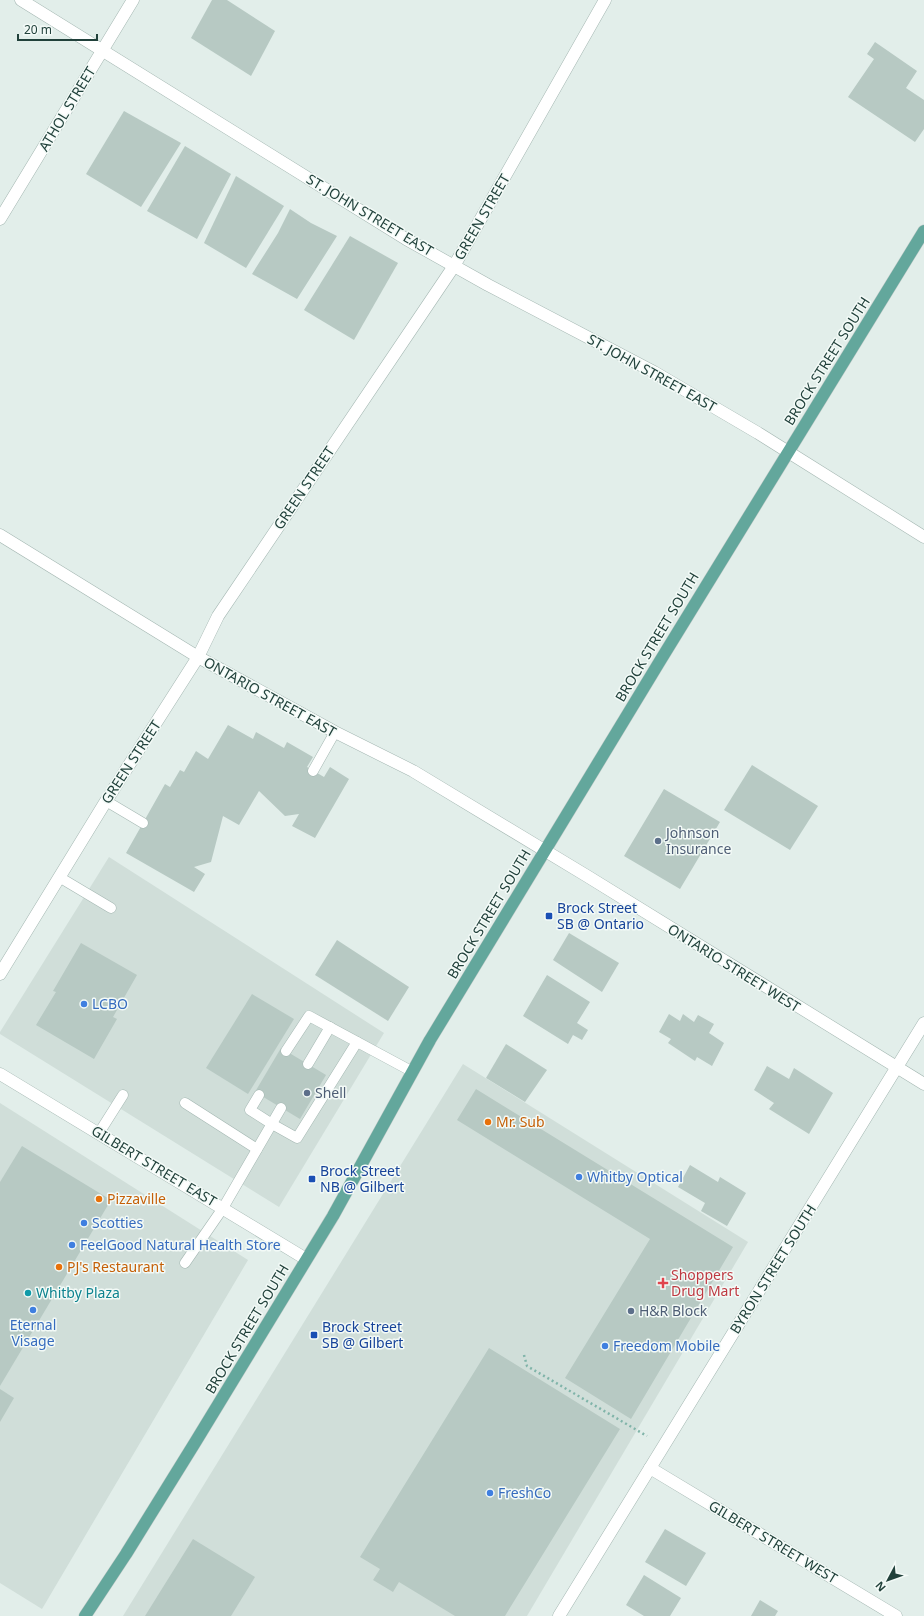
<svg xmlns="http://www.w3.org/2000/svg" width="924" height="1616" font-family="'Noto Sans',sans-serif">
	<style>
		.built { fill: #d0ded9 }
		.building { fill: #b7c9c3 }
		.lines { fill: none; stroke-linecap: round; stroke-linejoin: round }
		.lane-casing { stroke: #a4b7b2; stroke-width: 11 }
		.street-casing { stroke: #a4b7b2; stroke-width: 13 }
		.primary-casing { stroke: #c1cac8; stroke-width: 13 }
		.path { stroke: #80b4a9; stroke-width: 2.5; stroke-dasharray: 2 3; stroke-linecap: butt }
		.lane { stroke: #fff; stroke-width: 10 }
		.street { stroke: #fff; stroke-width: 12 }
		.primary { stroke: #63a79c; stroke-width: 12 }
		.service-dot { fill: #5c6f8a; stroke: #f3faf7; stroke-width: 1.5 }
		.transit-dot { fill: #1a4fb4; stroke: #f3faf7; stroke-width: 1.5 }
		.shop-dot { fill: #3f7fe0; stroke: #f3faf7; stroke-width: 1.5 }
		.food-dot { fill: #e8710a; stroke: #f3faf7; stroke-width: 1.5 }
		.health-dot { fill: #e0444e; stroke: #f3faf7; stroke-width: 1.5 }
		.culture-dot { fill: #0f9aa8; stroke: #f3faf7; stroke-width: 1.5 }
		.labels { text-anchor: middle; stroke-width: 3; stroke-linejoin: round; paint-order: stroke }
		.street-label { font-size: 14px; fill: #21413b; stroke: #f3faf7 }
		.service-label { font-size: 14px; fill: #4e5e75; stroke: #f3faf7; text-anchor: start }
		.transit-label { font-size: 14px; fill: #164399; stroke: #f3faf7; text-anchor: start }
		.shop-label { font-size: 14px; fill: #366cbe; stroke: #f3faf7; text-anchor: start }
		.food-label { font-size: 14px; fill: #c56008; stroke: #f3faf7; text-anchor: start }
		.health-label { font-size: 14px; fill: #be3a42; stroke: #f3faf7; text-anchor: start }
		.culture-label { font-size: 14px; fill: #0d838f; stroke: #f3faf7; text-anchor: start }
	</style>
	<rect width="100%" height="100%" fill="#e2eeea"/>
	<g class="built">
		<path d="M109,857l275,176 -105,174 -279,-173v-2z"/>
		<path d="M463,1064l285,178 -221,374h-404z"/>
		<path d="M0,1103l248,157 -206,349 -42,-26z"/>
	</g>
	<g class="building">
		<path d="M212,0h15l48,31 -24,45 -60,-38z"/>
		<path d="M875,42l42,29 -11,17 18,12v29l-9,13 -67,-45 26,-38 -7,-5z"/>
		<path d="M124,111l57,32 -40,64 -55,-33z"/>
		<path d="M185,146l46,28 -34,65 -50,-28z"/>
		<path d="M236,176l48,30 -38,62 -42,-25z"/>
		<path d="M290,209l21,14 26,13 -40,63 -45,-25 26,-41z"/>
		<path d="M350,236l48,27 -44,77 -50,-30z"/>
		<path d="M228,725l25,14 3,-7 28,16 3,-6 26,15 -6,10 17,10 6,-10 19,12 -34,59 -23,-12 7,-12 -14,2 -26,-25 -20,34 -16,-9 -12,46 -17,5 11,7 -11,18 -68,-39 39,-69 5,3 10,-17 4,2 12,-21 12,8z"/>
		<path d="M752,765l66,41 -28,44 -66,-40z"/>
		<path d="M664,789l56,33 -40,67 -56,-33z"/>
		<path d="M569,933l50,30 -17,29 -49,-32z"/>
		<path d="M337,940l72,47 -21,34 -73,-46z"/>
		<path d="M81,943l56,32 -24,42 4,2 -23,40 -58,-34 20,-33 -3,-1z"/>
		<path d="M547,975l43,27 -13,21 11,7 -6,10 -9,-5 -5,9 -45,-28z"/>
		<path d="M252,994l42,25 -46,75 -42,-26z"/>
		<path d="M669,1014l11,7 3,-7 11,8 4,-7 16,9 -5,9 15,10 -12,23 -15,-9 -2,4 -27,-18 3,-4 -12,-7z"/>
		<path d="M506,1044l41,26 -22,32 -39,-24z"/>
		<path d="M281,1048l45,27 -26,44 -45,-27z"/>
		<path d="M767,1066l22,13 5,-11 39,25 -24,41 -40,-25 5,-6 -20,-13z"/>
		<path d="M476,1089l257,158 -102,172 -66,-41 85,-139 -193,-119z"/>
		<path d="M22,1146l89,54 -111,186v-204z"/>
		<path d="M690,1165l28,17 2,-5 26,16 -19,33 -26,-15 4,-8 -27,-16z"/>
		<path d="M489,1348l131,81 -115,187h-50l-56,-34 -6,10 -20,-12 7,-11 -20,-12z"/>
		<path d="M0,1389l14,9 -14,24z"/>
		<path d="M665,1529l41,24 -20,33 -41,-24z"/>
		<path d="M193,1539l62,38 -24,39h-86z"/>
		<path d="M644,1575l37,23 -11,18h-26l-18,-11z"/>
		<path d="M760,1600l18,11 -3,5h-24z"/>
	</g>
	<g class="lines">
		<g class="lane-casing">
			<g id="lane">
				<path d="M313,771l22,-39"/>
				<path d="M106,801l37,22"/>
				<path d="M59,877l52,31"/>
				<path d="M286,1051l23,-35 104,56"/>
				<path d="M308,1064l22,-37"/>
				<path d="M259,1095l-9,15 22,14 25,14 60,-96"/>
				<path d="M185,1103l72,46"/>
				<path d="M99,1133l24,-38"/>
				<path d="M185,1263l38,-55 58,-100"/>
			</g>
		</g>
		<g class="street-casing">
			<g id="street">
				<path d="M21,0l385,239 82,46 166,87 104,61 166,104"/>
				<path d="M0,219l133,-219"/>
				<path d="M0,535l198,122 137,75 78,39 174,105 337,208"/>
				<path d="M0,974l106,-173 92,-144 20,-41 236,-350 151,-266"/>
				<path d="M0,1074l306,185"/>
				<path d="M650,1468l246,148"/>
				<path d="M559,1616c121,-198 244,-394 365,-593"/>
			</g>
		</g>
		<g class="primary-casing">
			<path id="primary" d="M85,1616l41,-62 70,-113 137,-225 97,-176 230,-379 264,-430"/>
		</g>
		<path class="path" d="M524,1355l3,11 120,70"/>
		<use href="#lane" class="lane"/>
		<use href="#street" class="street"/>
		<use href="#primary" class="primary"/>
	</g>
	<g class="service-dot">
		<circle cx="658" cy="841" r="4"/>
		<circle cx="307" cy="1093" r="4"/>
		<circle cx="631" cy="1311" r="4"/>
	</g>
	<g class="transit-dot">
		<rect x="545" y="912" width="8" height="8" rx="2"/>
		<rect x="308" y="1175" width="8" height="8" rx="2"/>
		<rect x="310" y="1331" width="8" height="8" rx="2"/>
	</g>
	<g class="shop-dot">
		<circle cx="84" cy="1004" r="4"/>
		<circle cx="579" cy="1177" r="4"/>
		<circle cx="84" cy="1223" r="4"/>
		<circle cx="72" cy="1245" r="4"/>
		<circle cx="33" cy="1310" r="4"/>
		<circle cx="605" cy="1346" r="4"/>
		<circle cx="490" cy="1493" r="4"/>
	</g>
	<g class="food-dot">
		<circle cx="488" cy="1122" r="4"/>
		<circle cx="99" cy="1199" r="4"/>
		<circle cx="59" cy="1267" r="4"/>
	</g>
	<path class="health-dot" d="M661 1277h4v4h4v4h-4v4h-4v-4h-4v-4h4z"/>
	<circle class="culture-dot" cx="28" cy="1293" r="4"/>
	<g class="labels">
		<g class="street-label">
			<text transform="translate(67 109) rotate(-59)" y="5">ATHOL STREET</text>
			<text transform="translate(370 215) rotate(31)" y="5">ST. JOHN STREET EAST</text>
			<text transform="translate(482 217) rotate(-60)" y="5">GREEN STREET</text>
			<text transform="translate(827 361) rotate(-58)" y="5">BROCK STREET SOUTH</text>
			<text transform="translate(652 373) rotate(29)" y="5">ST. JOHN STREET EAST</text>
			<text transform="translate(304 488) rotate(-56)" y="5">GREEN STREET</text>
			<text transform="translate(657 637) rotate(-59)" y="5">BROCK STREET SOUTH</text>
			<text transform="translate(270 697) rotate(29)" y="5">ONTARIO STREET EAST</text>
			<text transform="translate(131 762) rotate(-57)" y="5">GREEN STREET</text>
			<text transform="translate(489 914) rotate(-59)" y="5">BROCK STREET SOUTH</text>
			<text transform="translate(734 968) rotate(32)" y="5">ONTARIO STREET WEST</text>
			<text transform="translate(154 1166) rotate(31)" y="5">GILBERT STREET EAST</text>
			<text transform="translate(773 1269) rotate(-58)" y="5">BYRON STREET SOUTH</text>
			<text transform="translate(247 1329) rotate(-59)" y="5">BROCK STREET SOUTH</text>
			<text transform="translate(773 1542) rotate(31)" y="5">GILBERT STREET WEST</text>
		</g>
		<g class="service-label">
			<text x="666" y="838">Johnson<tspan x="666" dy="16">Insurance</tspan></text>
			<text x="315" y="1098">Shell</text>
			<text x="639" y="1316">H&amp;R Block</text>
		</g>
		<g class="transit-label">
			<text x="557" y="913">Brock Street<tspan x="557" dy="16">SB @ Ontario</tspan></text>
			<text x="320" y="1176">Brock Street<tspan x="320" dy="16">NB @ Gilbert</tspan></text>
			<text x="322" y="1332">Brock Street<tspan x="322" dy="16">SB @ Gilbert</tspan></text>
		</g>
		<g class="shop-label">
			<text x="92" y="1009">LCBO</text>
			<text x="587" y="1182">Whitby Optical</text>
			<text x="92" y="1228">Scotties</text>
			<text x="80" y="1250">FeelGood Natural Health Store</text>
			<text x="33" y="1330" text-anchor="middle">Eternal<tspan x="33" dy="16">Visage</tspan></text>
			<text x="613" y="1351">Freedom Mobile</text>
			<text x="498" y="1498">FreshCo</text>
		</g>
		<g class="food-label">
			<text x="496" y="1127">Mr. Sub</text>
			<text x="107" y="1204">Pizzaville</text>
			<text x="67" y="1272">PJ's Restaurant</text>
		</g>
		<g class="health-label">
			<text x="671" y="1280">Shoppers<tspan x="671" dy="16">Drug Mart</tspan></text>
		</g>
		<g class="culture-label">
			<text x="36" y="1298">Whitby Plaza</text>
		</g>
	</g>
	<g transform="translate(888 1580) rotate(229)" stroke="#f3faf7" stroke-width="3" paint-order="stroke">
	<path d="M0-3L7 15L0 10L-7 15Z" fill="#21413b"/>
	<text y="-6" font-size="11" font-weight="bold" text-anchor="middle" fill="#21413b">N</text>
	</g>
	<path d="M18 34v6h79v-6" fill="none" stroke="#21413b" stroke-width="2"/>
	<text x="24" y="34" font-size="12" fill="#21413b" stroke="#f3faf7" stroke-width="3" paint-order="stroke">20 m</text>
</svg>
